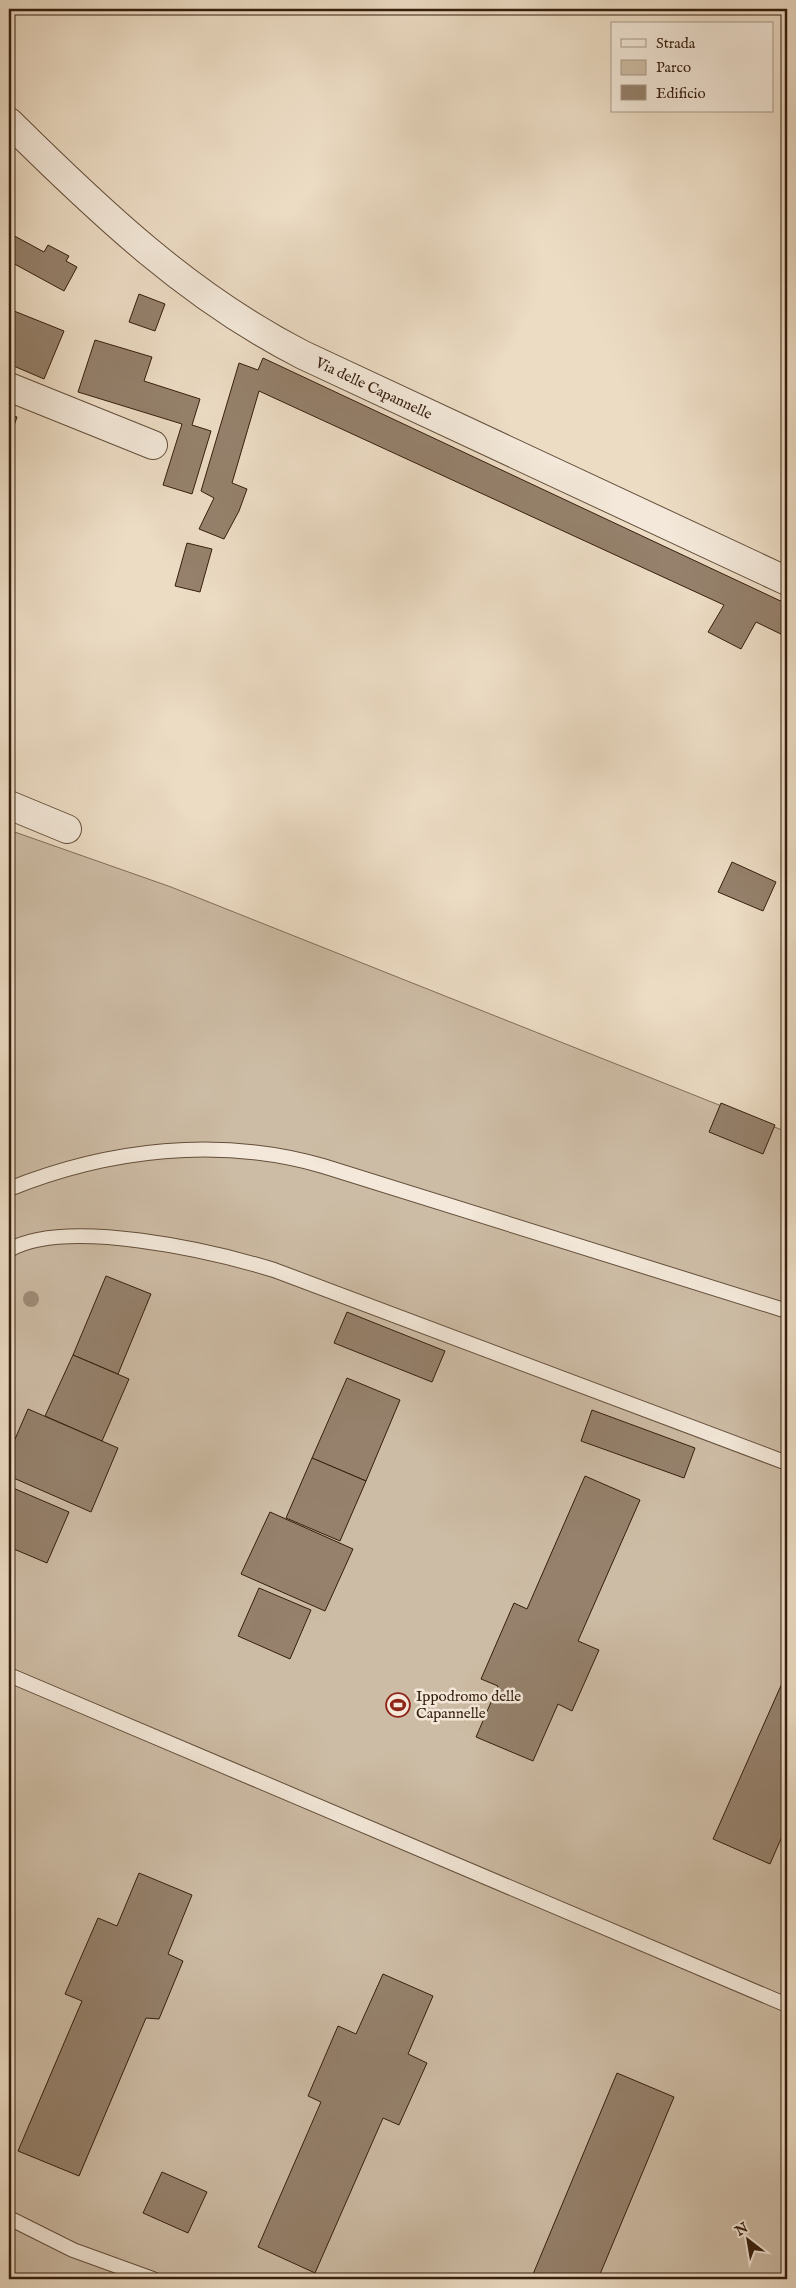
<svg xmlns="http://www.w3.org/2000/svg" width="796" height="2288" font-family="'IM FELL English',serif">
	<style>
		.green { fill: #cdbca5; stroke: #826d59 }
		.building { fill: #95816c; stroke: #361e0d }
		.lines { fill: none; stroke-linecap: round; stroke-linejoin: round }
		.lane-casing { stroke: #644e3b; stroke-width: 16 }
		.street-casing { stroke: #644e3b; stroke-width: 30 }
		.lane { stroke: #f3e8d9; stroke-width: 14 }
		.street { stroke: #f3e8d9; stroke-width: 28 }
		.tree { fill: #a18d79 }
		.labels { text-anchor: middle; stroke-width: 5; stroke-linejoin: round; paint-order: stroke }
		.street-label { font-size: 15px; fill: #361e0d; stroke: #f3e8d9 }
		.poi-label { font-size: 15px; fill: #361e0d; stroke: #f3e8d9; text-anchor: start }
	</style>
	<rect width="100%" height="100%" fill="#ecdcc4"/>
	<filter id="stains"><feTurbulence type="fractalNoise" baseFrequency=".004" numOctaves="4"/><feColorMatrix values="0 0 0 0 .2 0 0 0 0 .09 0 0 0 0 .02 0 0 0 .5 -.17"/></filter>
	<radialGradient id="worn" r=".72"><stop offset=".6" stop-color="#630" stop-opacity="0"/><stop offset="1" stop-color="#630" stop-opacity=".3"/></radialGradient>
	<path class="green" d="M9,830l162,57 616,245v1147h-778z"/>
	<g class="building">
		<path d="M9,233l35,19 4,-7 21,11 -3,5 11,6 -13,24 -55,-30z"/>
		<path d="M139,294l26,10 -10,27 -26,-9z"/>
		<path d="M9,309l55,22 -20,48 -35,-15z"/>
		<path d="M95,340l57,17 -8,24 56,18 -8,26 19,6 -19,63 -29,-9 19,-61 -104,-32z"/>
		<path d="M263,358l524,246v33l-31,-15 -15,27 -33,-17 16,-27 -465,-214 -27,92 15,6 -8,22 -15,28 -25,-10 15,-31 -13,-7 38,-128 19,7z"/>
		<path d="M9,414l8,3 -8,23z"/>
		<path d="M187,543l25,6 -12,43 -25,-6z"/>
		<path d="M732,862l44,20 -13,29 -45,-19z"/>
		<path d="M721,1103l54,22 -12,29 -54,-22z"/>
		<path d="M106,1276l45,18 -33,80 -45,-19z"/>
		<path d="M347,1312l98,39 -13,31 -98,-39z"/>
		<path d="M73,1355l56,24 -27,62 -57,-25z"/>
		<path d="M347,1378l53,22 -34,81 -54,-23z"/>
		<path d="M28,1409l90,39 -27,64 -82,-36v-23z"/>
		<path d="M592,1410l103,38 -11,30 -103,-37z"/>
		<path d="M312,1458l54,23 -26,60 -54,-23z"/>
		<path d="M585,1476l55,24 -62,141 21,9 -27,61 -14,-7 -25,57 -57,-24 22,-51 -17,-7 33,-76 13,6z"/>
		<path d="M13,1488l56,24 -22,51 -38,-16v-50z"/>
		<path d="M270,1512l83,37 -28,62 -84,-37z"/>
		<path d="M259,1588l52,22 -21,49 -52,-23z"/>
		<path d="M787,1672v153l-17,39 -57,-25z"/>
		<path d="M139,1873l53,22 -24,59 15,7 -24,58 -13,-1 -67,158 -61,-25 64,-150 -17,-7 33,-76 19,8z"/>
		<path d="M383,1974l50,22 -25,58 19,9 -28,62 -16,-7 -68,155 -57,-26 63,-145 -13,-6 30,-70 18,8z"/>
		<path d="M617,2073l57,24 -76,182h-67z"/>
		<path d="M162,2172l45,20 -19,41 -45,-20z"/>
	</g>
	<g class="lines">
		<g class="lane-casing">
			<g id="lane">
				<path d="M9,1189c99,-40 210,-53 314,-23l464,145"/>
				<path d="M9,1250c57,-33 203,1 265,20l513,193"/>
				<path d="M9,1675l778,330"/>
				<path d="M9,2218l64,32 80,29"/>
			</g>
		</g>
		<g class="street-casing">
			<g id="street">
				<path id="s1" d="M9,122c90,89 180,175 294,233l484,226"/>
				<path d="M9,387l144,58"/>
				<path d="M9,805l58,24"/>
			</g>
		</g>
		<use href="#lane" class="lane"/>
		<use href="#street" class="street"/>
	</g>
	<circle class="tree" cx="31" cy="1299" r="8"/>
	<defs>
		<g id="stadium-ring" transform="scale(1.25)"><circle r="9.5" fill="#f3e8d9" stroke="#8f2418" stroke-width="1.5"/><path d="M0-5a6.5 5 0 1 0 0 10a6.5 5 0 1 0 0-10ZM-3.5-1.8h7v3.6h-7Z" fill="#8f2418"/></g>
	</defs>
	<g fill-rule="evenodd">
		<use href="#stadium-ring" x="398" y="1705"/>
	</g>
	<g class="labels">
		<g class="street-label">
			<text dy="5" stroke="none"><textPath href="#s1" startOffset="455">Via delle Capannelle</textPath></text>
		</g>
		<g class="poi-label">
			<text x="416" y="1701">Ippodromo delle<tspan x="416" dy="17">Capannelle</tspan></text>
		</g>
	</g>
	<rect width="796" height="2288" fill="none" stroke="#ecdcc4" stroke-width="30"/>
	<rect x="10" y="10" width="776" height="2268" fill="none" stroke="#361e0d" stroke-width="2.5"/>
	<rect x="15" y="15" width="766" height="2258" fill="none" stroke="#361e0d"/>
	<rect x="611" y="22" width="162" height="90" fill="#f3e8d9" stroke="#a79787"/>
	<rect x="621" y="39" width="25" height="8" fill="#f3e8d9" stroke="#a79787"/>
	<text x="656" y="48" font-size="15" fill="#361e0d">Strada</text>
	<rect x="621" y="60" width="25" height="15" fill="#cdbca5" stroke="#a79787"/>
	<text x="656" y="72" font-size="15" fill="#361e0d">Parco</text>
	<rect x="621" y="85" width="25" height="15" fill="#95816c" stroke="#a79787"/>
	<text x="656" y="98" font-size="15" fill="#361e0d">Edificio</text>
	<g transform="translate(748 2240) rotate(329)" stroke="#f3e8d9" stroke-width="4" paint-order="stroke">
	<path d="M0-4L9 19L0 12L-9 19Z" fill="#361e0d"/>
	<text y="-8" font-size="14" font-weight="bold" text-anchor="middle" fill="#361e0d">N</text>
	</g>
	<rect width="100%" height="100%" filter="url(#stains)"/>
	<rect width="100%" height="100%" fill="url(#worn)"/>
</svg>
